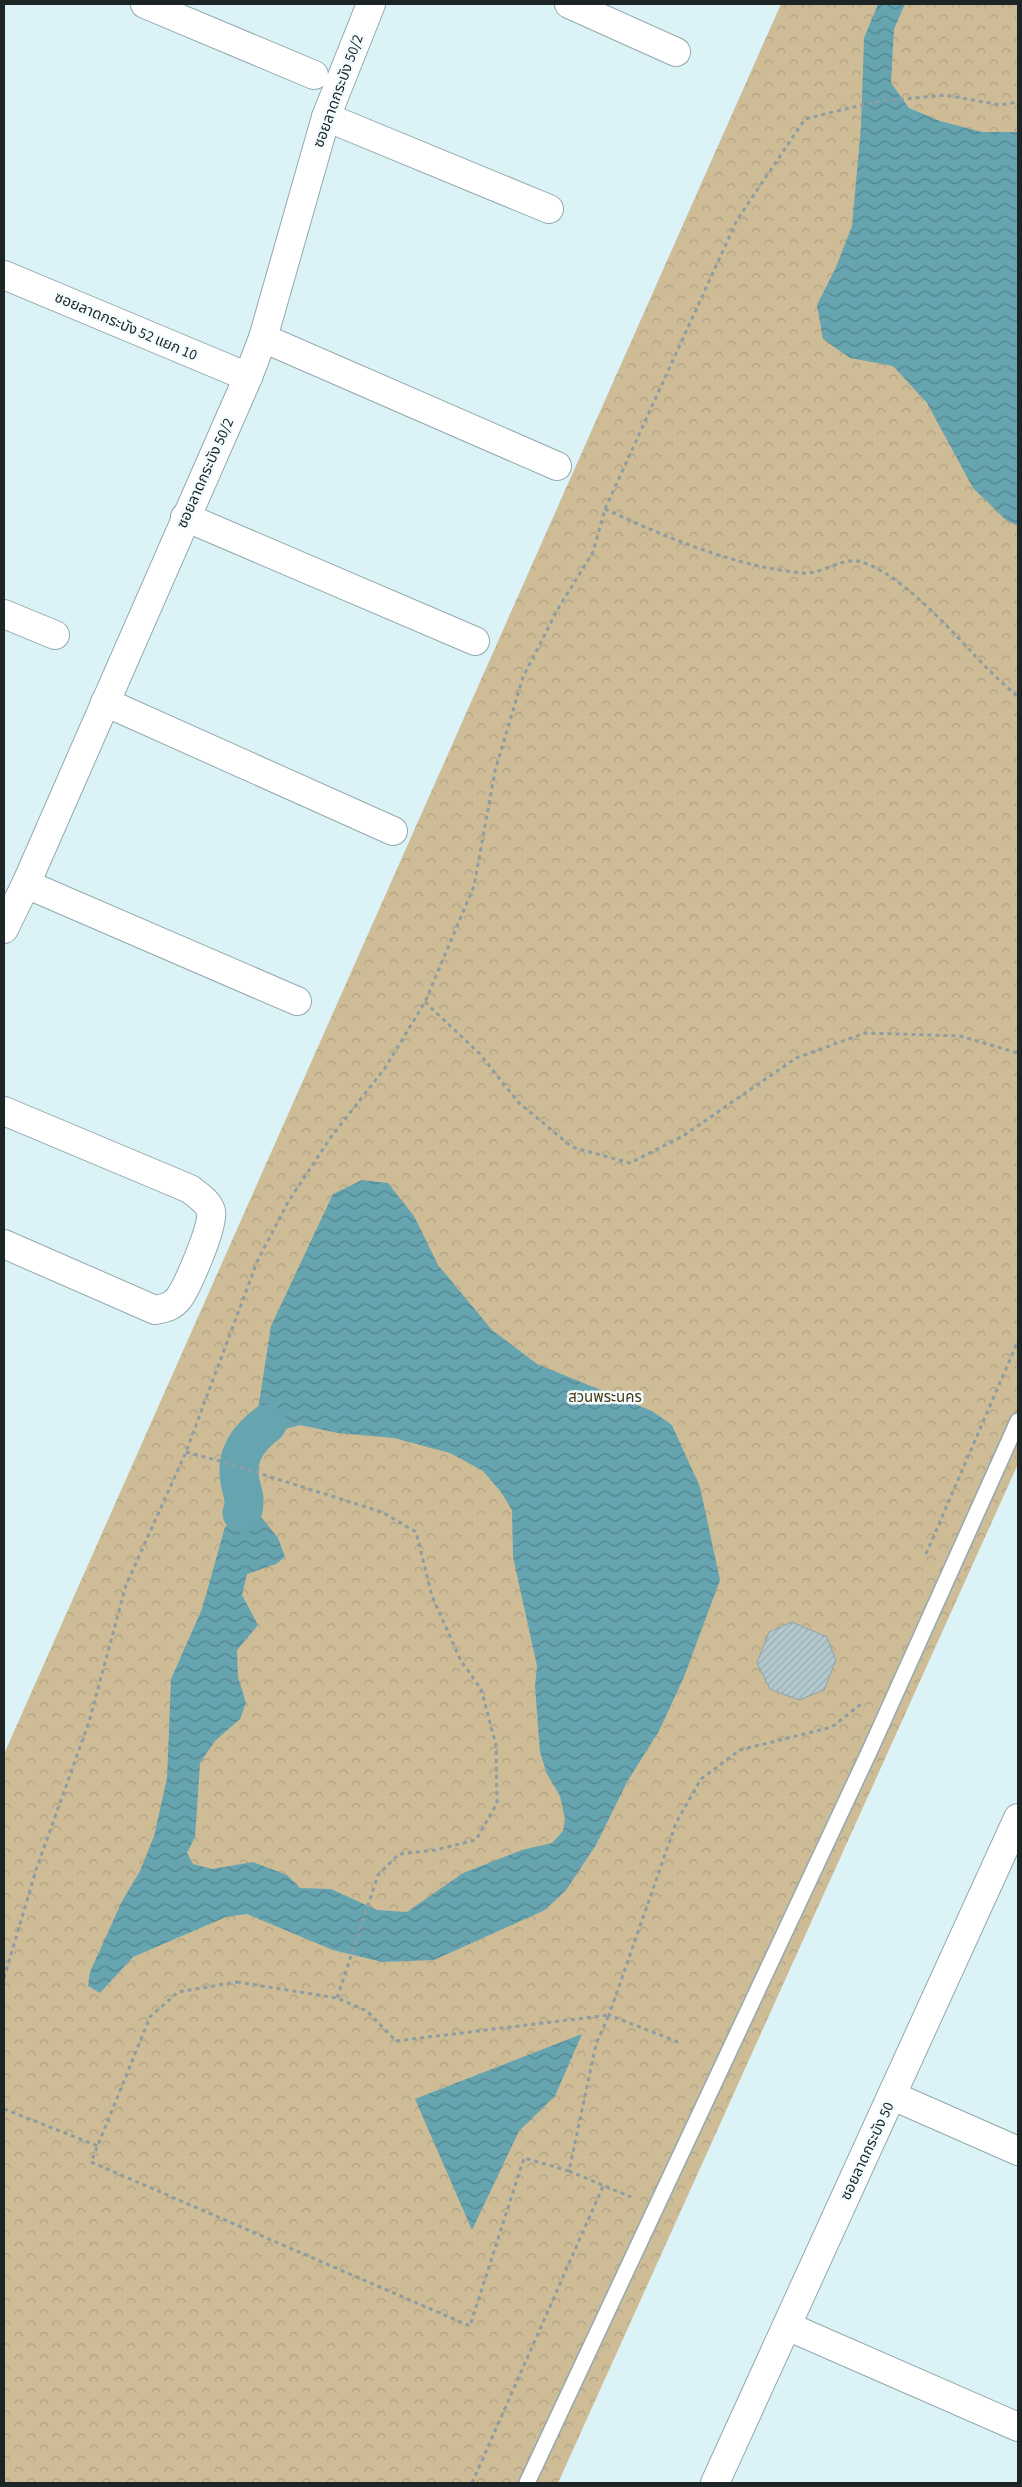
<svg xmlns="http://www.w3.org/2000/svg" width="1022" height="2487" font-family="'Source Sans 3','Noto Sans Thai',sans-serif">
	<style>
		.park { fill: url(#park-crowns) }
		.water { fill: url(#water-waves) }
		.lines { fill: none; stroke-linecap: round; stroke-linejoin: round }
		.canal { stroke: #66a4b0; stroke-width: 39 }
		.building { fill: url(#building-hatch); stroke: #8da3a7 }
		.lane-casing { stroke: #93a9ad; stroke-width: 18 }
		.street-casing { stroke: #93a9ad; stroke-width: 30 }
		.path { stroke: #8d9da1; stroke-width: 3; stroke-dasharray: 4 4; stroke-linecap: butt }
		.lane { stroke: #fff; stroke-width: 15 }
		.street { stroke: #fff; stroke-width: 28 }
		.labels { text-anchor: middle; stroke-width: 5; stroke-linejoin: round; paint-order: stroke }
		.street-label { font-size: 15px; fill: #1c2426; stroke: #f3fcfe }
		.park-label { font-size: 15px; fill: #473711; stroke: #f3fcfe }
	</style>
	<defs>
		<pattern id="park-crowns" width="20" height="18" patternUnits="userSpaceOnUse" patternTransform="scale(1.25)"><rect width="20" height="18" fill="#cebc97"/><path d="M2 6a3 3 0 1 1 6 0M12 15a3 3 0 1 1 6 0" fill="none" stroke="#b0a182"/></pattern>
		<pattern id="water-waves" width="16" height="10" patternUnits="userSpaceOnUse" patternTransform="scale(1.25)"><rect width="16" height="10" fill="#66a4b0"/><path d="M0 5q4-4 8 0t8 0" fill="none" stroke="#53858f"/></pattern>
		<pattern id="building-hatch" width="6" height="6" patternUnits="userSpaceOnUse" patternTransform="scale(1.25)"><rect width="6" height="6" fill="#b2c8cd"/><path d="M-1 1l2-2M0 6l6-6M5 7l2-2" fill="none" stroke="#98acb0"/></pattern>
	</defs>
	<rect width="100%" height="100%" fill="#dbf2f6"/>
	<path class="park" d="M781,4h237v1460l-460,1019h-554v-729z"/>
	<g class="water">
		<path d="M878,4h27l-11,25 -3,54 18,25 31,13 42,11h36v394l-12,-6 -33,-32 -46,-85 -34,-37 -43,-8 -27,-19 -6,-34 19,-38 16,-41 9,-99 3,-89z"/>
		<path d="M362,1180l26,3 26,33 24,49 54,65 45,34 115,47 20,14 28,62 20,93 -36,97 -25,54 -32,51 -31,63 -30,45 -21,20 -111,50 -52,2 -49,-12 -86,-36 -21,3 -93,40 -33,36 -12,-7 2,-14 32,-71 18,-30 14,-35 13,-58 4,-99 31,-70 23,-82 17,-14 20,5 16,20 7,19 -9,7 -29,10 -5,21 16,30 -21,25 1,27 8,26 -6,16 -25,22 -15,22 -5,74 -8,16 6,11 19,5 41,-7 34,13 13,13 31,1 46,21 30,2 56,-39 59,-23 30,-7 11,-12 2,-12 -5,-23 -13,-22 -7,-22 -5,-66 2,-20 -24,-109 -1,-47 -11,-18 -18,-21 -33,-18 -56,-15 -56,-5 -38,-8 -18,5 -15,-6 -9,-14 13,-84 62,-132z"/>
		<path d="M582,2034l-27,62 -36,35 -47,99 -57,-131z"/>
	</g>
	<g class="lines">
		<path class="canal" d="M242,1513c6,-17 -3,-24 -3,-41 -1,-21 12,-36 28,-48"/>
	</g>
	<path class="building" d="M792,1622l35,15 9,23 -12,30 -25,10 -29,-11 -13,-26 12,-31z"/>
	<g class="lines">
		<g class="lane-casing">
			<path id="lane" d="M527,2483l344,-735 147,-327"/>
		</g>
		<g class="street-casing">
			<g id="street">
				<path d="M145,4l169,71"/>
				<path d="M569,4l107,48"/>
				<path d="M326,117l223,92"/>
				<path d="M4,275l244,102"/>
				<path d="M263,338l294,128"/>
				<path d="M185,517l290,124"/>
				<path d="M4,614l51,21"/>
				<path d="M105,702l288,129"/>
				<path d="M26,884l271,117"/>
				<path d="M4,929l22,-45 222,-507 15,-39 63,-221 45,-113"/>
				<path d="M4,1111l186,78c7,6 18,12 21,22 4,13 -24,76 -32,87 -7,9 -14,10 -24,12l-151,-66"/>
				<path d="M893,2096l125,55"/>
				<path d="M787,2326l231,101"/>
				<path d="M715,2483l303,-665"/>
			</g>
		</g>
		<g class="path">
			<path d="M605,509c63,29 128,57 197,64 17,2 40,-15 55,-12 41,8 97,73 125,102 11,12 24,23 36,34"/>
			<path d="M425,1002l55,52 38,48 54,45 58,16 53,-27 113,-78 69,-25 95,3 58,17"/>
			<path d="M186,1452l34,9 162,51 34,20 16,64 29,65 20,28 15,56 1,58 -21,37 -41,10 -36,4 -21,21 -41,123"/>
			<path d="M926,1554l92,-213"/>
			<path d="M4,1978l32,-108 53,-148 37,-137 60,-133 71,-190 31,-60 43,-65 54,-69 40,-66 49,-116 21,-115 28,-94 36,-70 34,-55 12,-43 132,-289 68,-101 69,-17 71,-7 55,10 18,-3"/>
			<path d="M237,1982l100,16 30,13 29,30 213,-26 -13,29 -27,127 -45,-13 -54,168 -379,-164 59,-145 28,-25z"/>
			<path d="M678,2042l-69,-27 67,-192 25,-44 39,-29 92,-23 29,-23"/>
			<path d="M4,2109l94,37"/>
			<path d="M569,2171l62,26"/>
			<path d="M472,2483l132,-299"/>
		</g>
		<use href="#lane" class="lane"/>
		<use href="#street" class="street"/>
	</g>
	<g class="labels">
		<g class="street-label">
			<text transform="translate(338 91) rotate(-70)" y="5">ซอยลาดกระบัง 50/2</text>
			<text transform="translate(126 326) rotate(23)" y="5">ซอยลาดกระบัง 52 แยก 10</text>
			<text transform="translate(205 473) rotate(-66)" y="5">ซอยลาดกระบัง 50/2</text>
			<text transform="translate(867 2151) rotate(-65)" y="5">ซอยลาดกระบัง 50</text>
		</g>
		<g class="park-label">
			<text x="605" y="1402">สวนพระนคร</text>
		</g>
	</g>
	<rect width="1022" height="2487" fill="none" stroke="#1c2426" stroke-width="10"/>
</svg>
